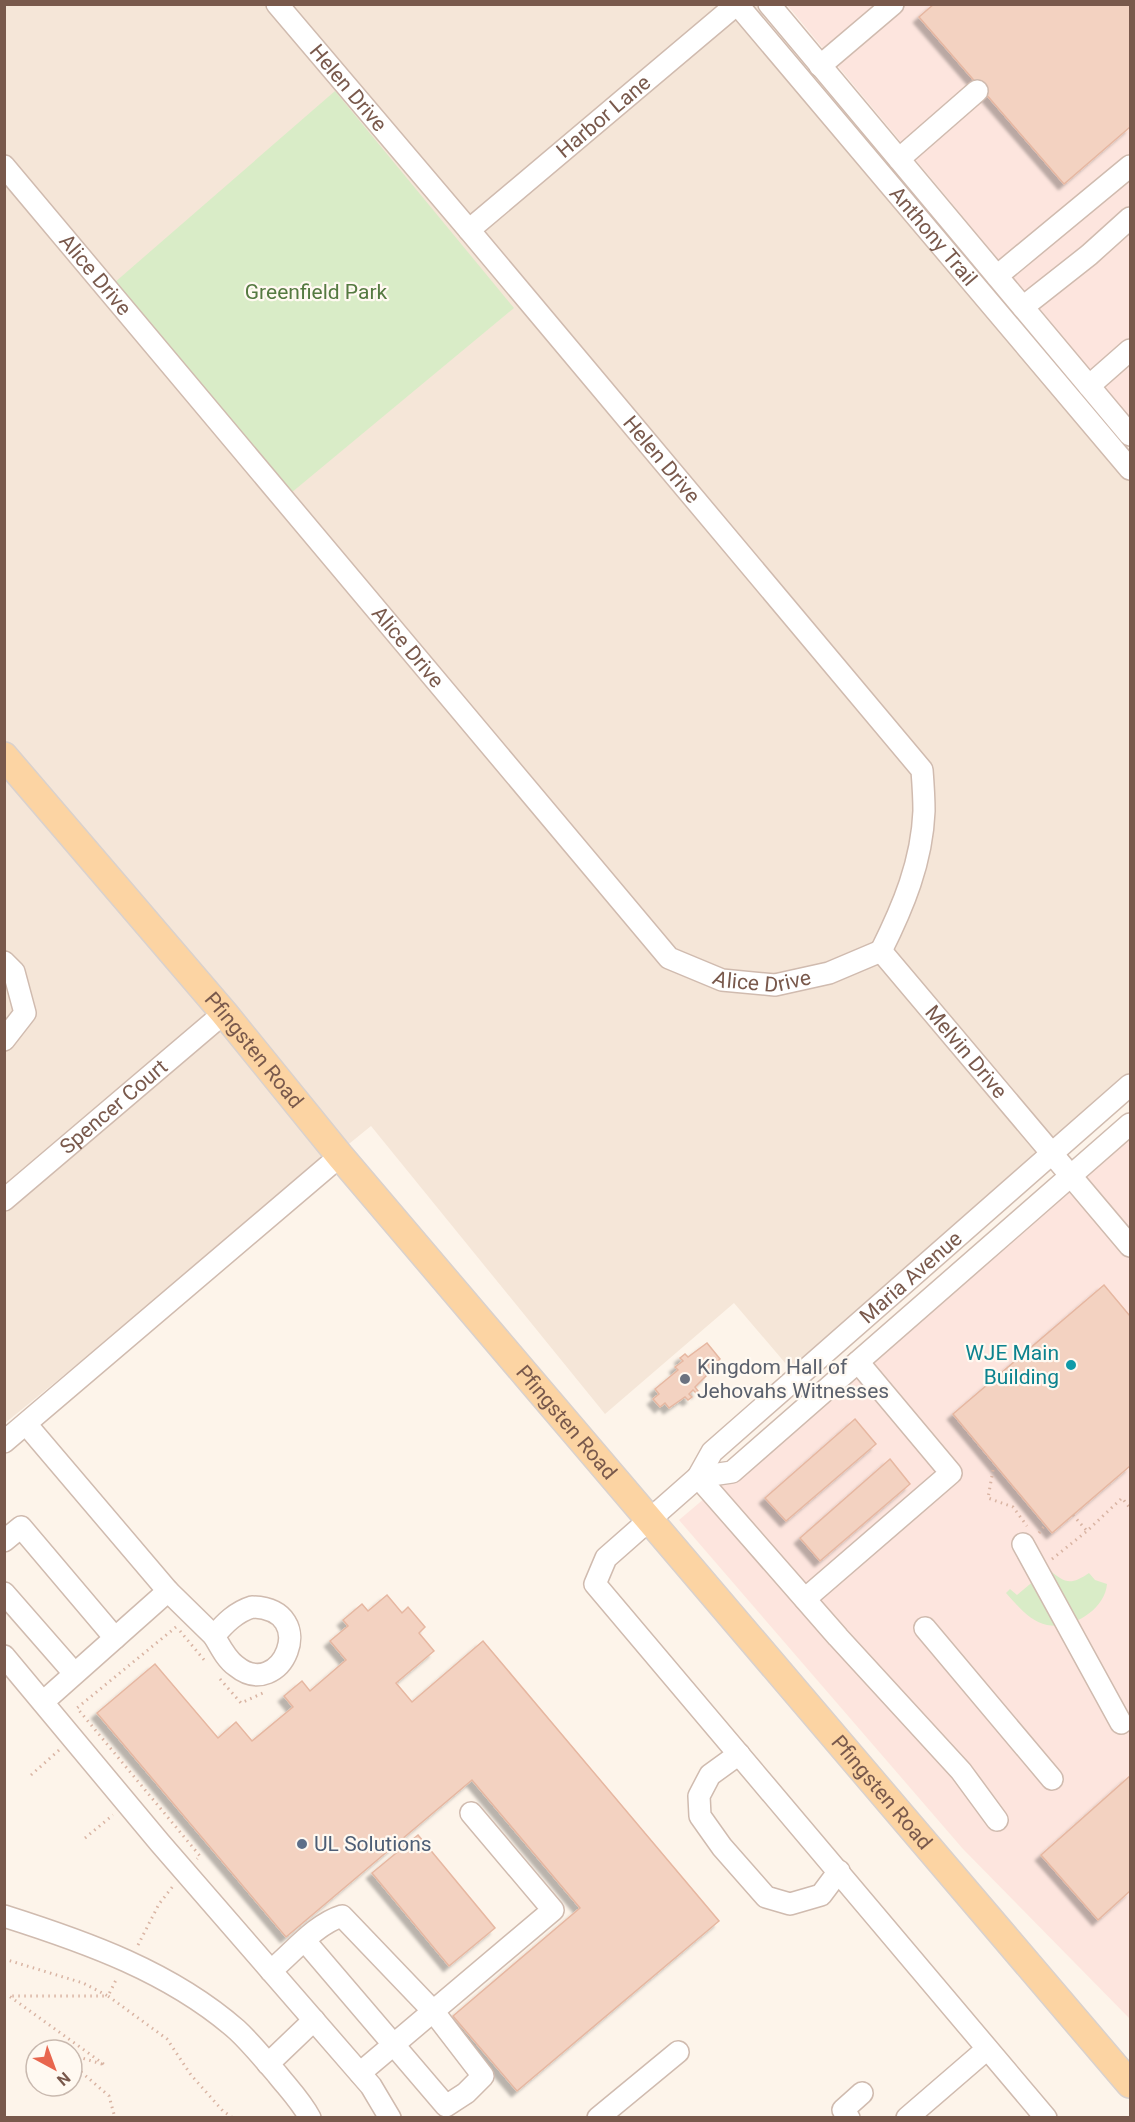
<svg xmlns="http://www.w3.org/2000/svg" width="1135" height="2122" font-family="Roboto,sans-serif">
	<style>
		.residential { fill: #f5e6d8 }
		.commercial { fill: #fde5de }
		.green { fill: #d9ecc7 }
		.building { fill: #f3d2c1; stroke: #e6b7a1; stroke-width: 1.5; filter: url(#shadow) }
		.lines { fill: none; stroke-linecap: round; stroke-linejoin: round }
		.minor-casing { stroke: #d0bbaf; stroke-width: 24 }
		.major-casing { stroke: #d9d1cd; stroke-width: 30 }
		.path { stroke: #d9b4a3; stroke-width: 3; stroke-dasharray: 1.5 4.5; stroke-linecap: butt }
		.minor { stroke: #fff; stroke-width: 21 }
		.major { stroke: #fcd4a3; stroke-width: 27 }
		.culture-dot { fill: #0f9aa8; stroke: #fff9f1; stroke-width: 2 }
		.worship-dot { fill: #6b7280; stroke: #fff9f1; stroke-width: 2 }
		.service-dot { fill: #5c6f8a; stroke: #fff9f1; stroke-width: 2 }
		.labels { text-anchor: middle; stroke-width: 4.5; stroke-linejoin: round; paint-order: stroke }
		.street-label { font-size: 21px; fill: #79594c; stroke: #fff9f1 }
		.park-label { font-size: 21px; fill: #557a41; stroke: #fff9f1 }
		.culture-label { font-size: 21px; fill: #0d838f; stroke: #fff9f1; text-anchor: end }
		.worship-label { font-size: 21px; fill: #5b616d; stroke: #fff9f1; text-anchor: start }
		.service-label { font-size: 21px; fill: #4e5e75; stroke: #fff9f1; text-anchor: start }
	</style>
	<defs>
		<filter id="shadow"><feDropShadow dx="-5.5" dy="5.5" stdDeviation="1.5" flood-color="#0004"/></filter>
	</defs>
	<rect width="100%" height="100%" fill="#fdf4ea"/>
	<path class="residential" d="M5,5h751l374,445v627l-338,294 -58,-68 -129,111 -234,-288 -366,297z"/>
	<g class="commercial">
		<path d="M787,5h343v413z"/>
		<path d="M1130,1138v881l-167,-170 -284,-329z"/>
	</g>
	<g class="green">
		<path d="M335,91l179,217 -223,185 -177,-210z"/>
		<path d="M1048,1569c17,14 22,17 41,4l6,7 12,4c-2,26 -36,46 -60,41 -17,-3 -30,-20 -41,-32l4,-4 7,6z"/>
	</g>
	<g class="building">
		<path d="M934,4h196v123l-66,57 -145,-167z"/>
		<path d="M1104,1285l26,31v150l-78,67 -99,-119z"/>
		<path d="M707,1343l13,16 -8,7 -2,-3 -2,1 2,3 -5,4 3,3 -13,13 3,4 -2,2 -3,-3 -4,4 3,3 -4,3 -3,-3 -16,11 -4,-5 -5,4 -7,-8 6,-5 -4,-5 23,-19 -3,-3 8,-6 -3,-3 5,-4 3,3z"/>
		<path d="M855,1419l21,25 -90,77 -21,-23z"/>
		<path d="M890,1459l20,25 -90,77 -20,-23z"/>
		<path d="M387,1595l15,18 6,-6 17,20 -6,6 15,18 -38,32 16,19 71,-61 236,280 -202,170 -64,-75 127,-108 -108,-128 -186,157 -189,-224 58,-49 63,74 18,-16 16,19 41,-34 -9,-11 18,-15 8,10 36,-31 -16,-19 18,-15 -5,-6 19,-16 6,7z"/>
		<path d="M1130,1776v115l-32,29 -57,-65z"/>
		<path d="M418,1835l77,93 -46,38 -77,-93z"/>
	</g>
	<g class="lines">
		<g class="minor-casing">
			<g id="minor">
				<path id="s1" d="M277,4l192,226 453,540c1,13 2,28 2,41 -2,51 -21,96 -43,140"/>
				<path id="s2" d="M737,4l393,465"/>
				<path d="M769,4l361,431"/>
				<path d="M820,66l73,-62"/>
				<path d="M899,159l78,-68"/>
				<path id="s3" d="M4,166l665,792 53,22 53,5 54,-12 52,-22"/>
				<path id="s4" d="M469,230l268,-226"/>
				<path d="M997,276l133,-110"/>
				<path d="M1023,307l66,-52 41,-37"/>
				<path d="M1089,386l41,-36"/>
				<path id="s5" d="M881,951l249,295"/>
				<path d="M4,962l10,10 11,41 -21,27"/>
				<path id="s6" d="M4,1200l220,-187"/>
				<path d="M26,1424l142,167 46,45"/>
				<path d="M4,1442l336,-286"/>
				<path d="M698,1477l34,-5 398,-348"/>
				<path d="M698,1477l140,160 123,134 36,49"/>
				<path d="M4,1541l17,-14 94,111"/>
				<path d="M1023,1544l98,179"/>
				<path d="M4,1593l70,80"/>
				<path d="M805,1599l146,-126 -93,-111"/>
				<path d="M252,1607c70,2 29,96 -16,59 -10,-7 -16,-20 -22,-30 11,-13 22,-24 38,-29z"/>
				<path d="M925,1628l127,151"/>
				<path d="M4,1656l156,187 211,243 19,32"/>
				<path d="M43,1702l125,-111"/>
				<path d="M739,1754l-29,21 -11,21 1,20 22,31 44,50 24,7 31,-9 18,-24"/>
				<path d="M4,1916c82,26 167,56 233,114 14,13 27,29 40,44 11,14 24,27 33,44"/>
				<path d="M271,1971l3,-3c20,-17 42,-44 68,-52l91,95 50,65 -17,17 -20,13 -141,-165"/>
				<path d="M268,2064l46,-44"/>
				<path d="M360,2073l193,-163 -82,-97"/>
				<path d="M598,2118l80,-66"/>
				<path d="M849,2118l-6,-8 19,-17"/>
				<path d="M907,2118l80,-69"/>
				<path id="s7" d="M1046,2118l-451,-534 11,-26 92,-81 14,-25 418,-367"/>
			</g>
		</g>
		<g class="major-casing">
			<g id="major">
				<path id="s8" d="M4,756l220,257 116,143 187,220 603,708"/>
			</g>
		</g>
		<g class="path">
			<path d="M993,1470l-5,28 25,9 14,19"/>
			<path d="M1073,1515l14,16"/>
			<path d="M1039,1533l6,-8"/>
			<path d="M1052,1559l35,-28 35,-33 8,10"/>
			<path d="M176,1627l-99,81 123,148 -3,3"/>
			<path d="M180,1631l25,30"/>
			<path d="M220,1679l21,24 22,-10"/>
			<path d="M31,1775l28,-25"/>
			<path d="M85,1838l28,-23"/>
			<path d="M138,1945l21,-41 14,-18"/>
			<path d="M4,1959l79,24 25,13 9,-18"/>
			<path d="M72,2055l33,10 -96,-69h99l59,43 24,36 32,36 10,7"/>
			<path d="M72,2064l37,32 6,22"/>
		</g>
		<use href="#minor" class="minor"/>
		<use href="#major" class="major"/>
	</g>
	<circle class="culture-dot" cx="1071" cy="1365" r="6"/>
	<circle class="worship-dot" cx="685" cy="1379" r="6"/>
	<circle class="service-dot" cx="302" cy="1844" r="6"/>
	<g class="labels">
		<g class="street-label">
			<text dy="7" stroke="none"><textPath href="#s1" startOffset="110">Helen Drive</textPath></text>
			<text dy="7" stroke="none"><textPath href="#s4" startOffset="176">Harbor Lane</textPath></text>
			<text dy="7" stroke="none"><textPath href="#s2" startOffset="304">Anthony Trail</textPath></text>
			<text dy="7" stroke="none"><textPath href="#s3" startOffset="142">Alice Drive</textPath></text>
			<text dy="7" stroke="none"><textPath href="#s1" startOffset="596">Helen Drive</textPath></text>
			<text dy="7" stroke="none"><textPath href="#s3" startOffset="628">Alice Drive</textPath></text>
			<text dy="7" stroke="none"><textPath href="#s3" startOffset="1132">Alice Drive</textPath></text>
			<text dy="7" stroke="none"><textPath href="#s8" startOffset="386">Pfingsten Road</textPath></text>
			<text dy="7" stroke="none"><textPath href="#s5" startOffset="132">Melvin Drive</textPath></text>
			<text dy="7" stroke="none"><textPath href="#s6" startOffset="144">Spencer Court</textPath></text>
			<text dy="7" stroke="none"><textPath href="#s7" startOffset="1143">Maria Avenue</textPath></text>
			<text dy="7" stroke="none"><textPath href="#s8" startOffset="872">Pfingsten Road</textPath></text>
			<text dy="7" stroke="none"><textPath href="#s8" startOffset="1358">Pfingsten Road</textPath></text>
		</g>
		<g class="park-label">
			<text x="316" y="299">Greenfield Park</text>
		</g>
		<g class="culture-label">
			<text x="1059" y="1360">WJE Main<tspan x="1059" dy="24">Building</tspan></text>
		</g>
		<g class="worship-label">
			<text x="697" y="1374">Kingdom Hall of<tspan x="697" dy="24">Jehovahs Witnesses</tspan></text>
		</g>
		<g class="service-label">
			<text x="314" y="1851">UL Solutions</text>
		</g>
	</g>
	<rect width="1135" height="2122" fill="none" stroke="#79594c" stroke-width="12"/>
	<g transform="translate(54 2068) rotate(139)"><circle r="28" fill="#fff9f1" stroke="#c9b9af" stroke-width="1.5"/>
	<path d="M0-4.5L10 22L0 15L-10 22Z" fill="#e8664e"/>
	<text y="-9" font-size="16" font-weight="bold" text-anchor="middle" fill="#79594c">N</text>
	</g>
</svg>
